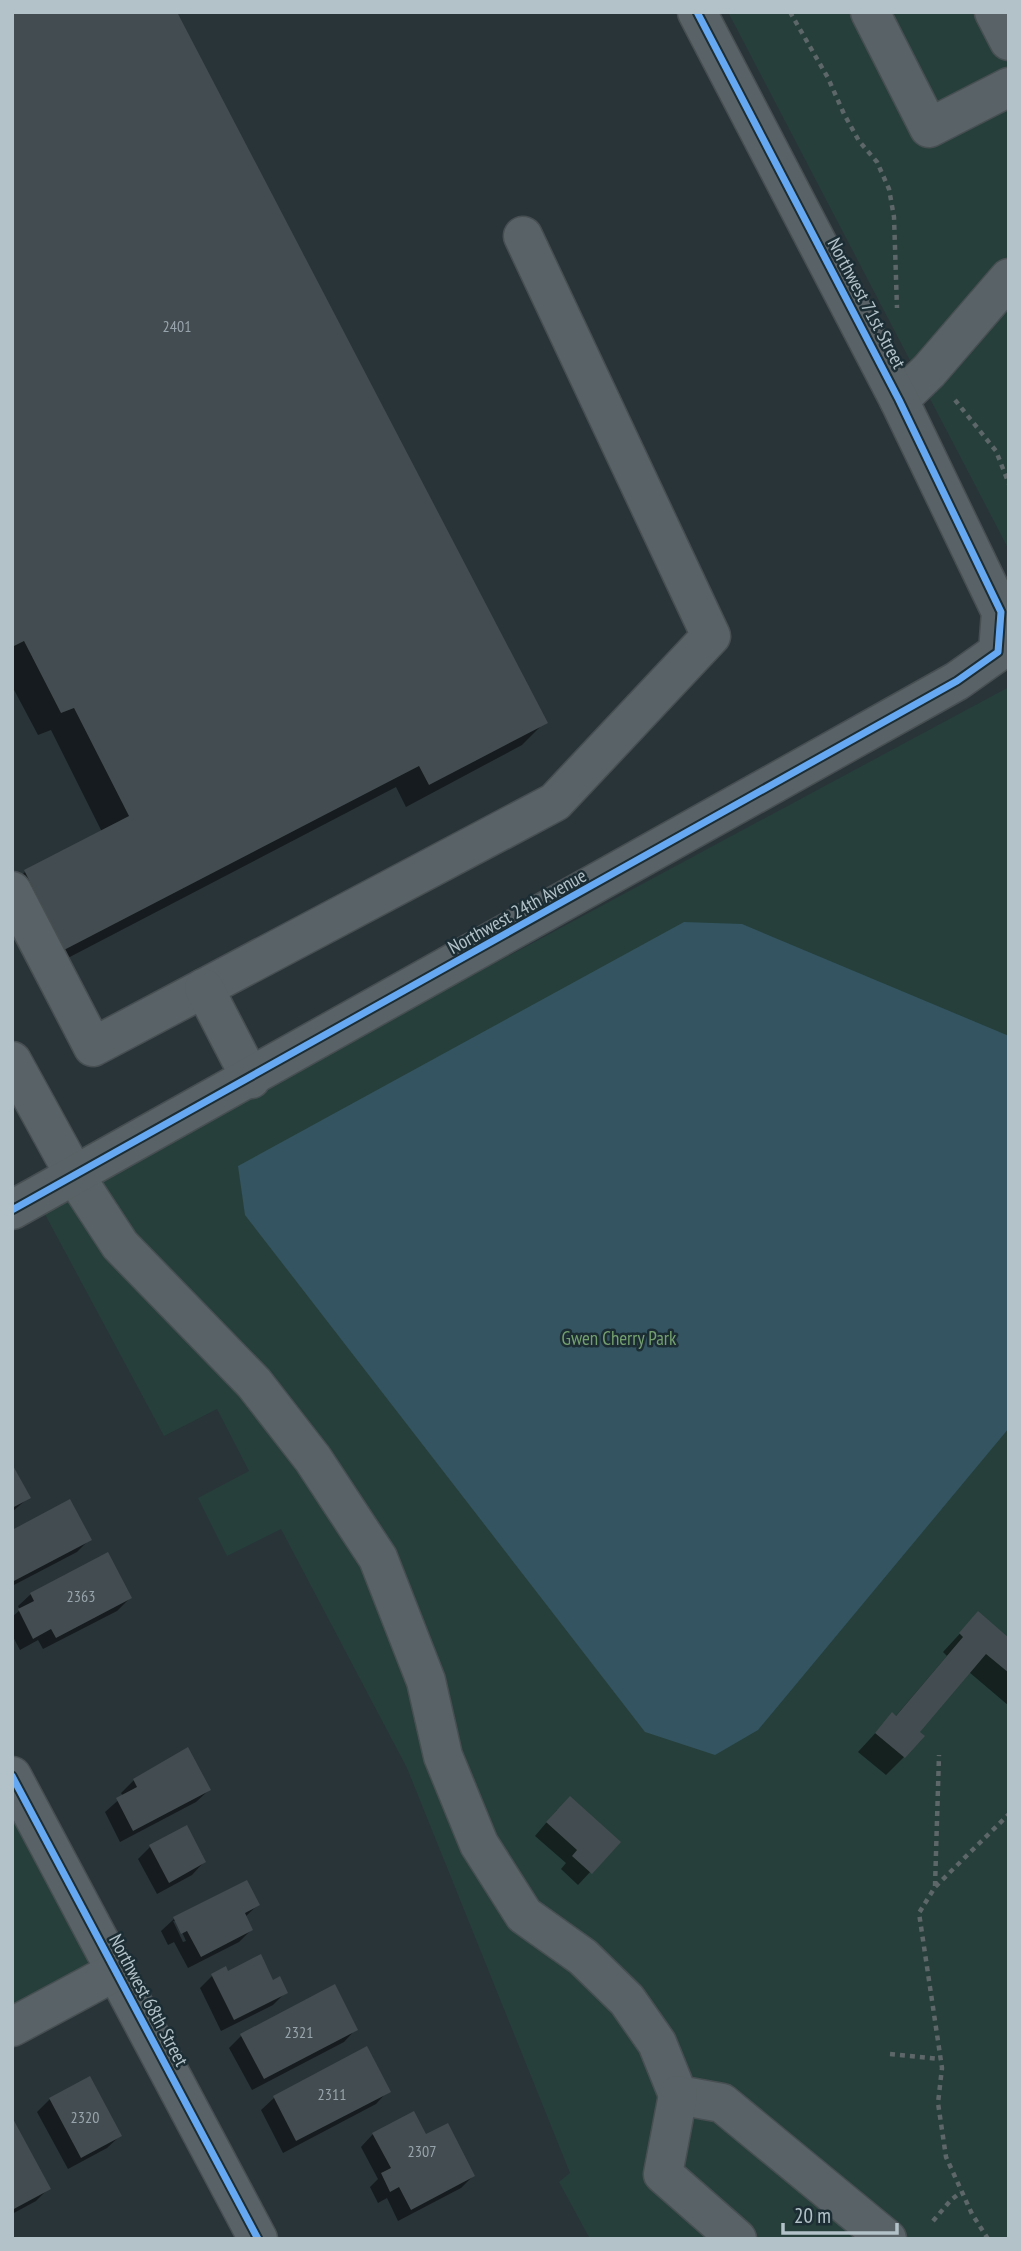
<svg xmlns="http://www.w3.org/2000/svg" width="1021" height="2251" font-family="'PT Sans Narrow',sans-serif">
	<style>
		.green { fill: #263f3b }
		.water { fill: #335460 }
		.shadow { fill: #0007; fill-rule: evenodd }
		.building { fill: #434c50 }
		.lines { fill: none; stroke-linecap: round; stroke-linejoin: round }
		.minor-casing { stroke: #474f53; stroke-width: 41 }
		.path { stroke: #5d6668; stroke-width: 4.5; stroke-dasharray: 5 5; stroke-linecap: butt }
		.minor { stroke: #596266; stroke-width: 38 }
		.cycleway-casing { stroke: #1c2d33; stroke-width: 11 }
		.cycleway { stroke: #66a8f1; stroke-width: 7 }
		.labels { text-anchor: middle; stroke-width: 5; stroke-linejoin: round; paint-order: stroke }
		.number-label { font-size: 16px; fill: #97a4ab }
		.street-label { font-size: 19px; fill: #b3c2c9; stroke: #1c2d33 }
		.park-label { font-size: 19px; fill: #74a070; stroke: #1c2d33 }
	</style>
	<rect width="100%" height="100%" fill="#293439"/>
	<g class="green">
		<path d="M728,12h281v538z"/>
		<path d="M1009,687v1552h-419l-31,-57 11,-9 -163,-405 -126,-239 -54,27 -29,-58 51,-27 -32,-62 -53,27 -123,-229z"/>
		<path d="M12,1794l98,177 -98,49z"/>
	</g>
	<path class="water" d="M684,922l58,2 267,112v392l-251,302 -43,25 -70,-23 -400,-517 -7,-49z"/>
	<g class="shadow">
		<path d="M12,12l533,710 -23,23 -116,62 -10,-20 -355,185 -29,-87 13,-13 77,-40 -51,-102 -13,5 -26,-49z"/>
		<path d="M12,1468l16,30 -16,14z"/>
		<path d="M12,1532l78,7 -13,13 -65,34z"/>
		<path d="M31,1594l99,4 -13,13 -74,38 -5,-9 -18,10 -8,-15v-18l8,-7 -2,-4z"/>
		<path d="M978,1614l31,26v66l-40,-34 -51,60 -14,25 -18,18 -28,-23 34,-37 3,2 52,-61 -4,-4z"/>
		<path d="M134,1780l75,10 -13,12 -76,40 -15,-30 18,-16 -2,-3z"/>
		<path d="M557,1810l61,32 -40,43 -17,-16 5,-6 -31,-27z"/>
		<path d="M150,1847l54,15 -12,13 -35,19 -19,-35z"/>
		<path d="M258,1905l-13,12 6,13 -12,12 -51,26 -14,-26 -6,3 -7,-14 13,-12zM173,1921h4l9,20 -3,1z"/>
		<path d="M227,1973l45,9 14,10 -13,13 -52,26 -21,-43 12,-12z"/>
		<path d="M356,2029l-12,13 -92,48 -23,-42 12,-12z"/>
		<path d="M366,2048l22,43 -12,13 -93,49 -22,-43 13,-12z"/>
		<path d="M89,2078l31,58 -13,12 -39,21 -31,-57 13,-13z"/>
		<path d="M12,2121l36,68 -12,12 -24,13z"/>
		<path d="M373,2134l52,2 48,40 -12,12 -63,33 -11,-23 -9,5 -8,-16 8,-8 -17,-32z"/>
	</g>
	<g class="building">
		<path d="M12,12h165l371,711 -119,62 -10,-19 -355,184 -40,-80 105,-54 -55,-108 -13,5 -37,-72 -12,6z"/>
		<path d="M12,1464l19,34 -19,10z"/>
		<path d="M70,1499l22,41 -80,42v-52z"/>
		<path d="M108,1552l24,46 -76,40 -5,-9 -18,10 -15,-30 16,-8 -4,-8z"/>
		<path d="M978,1611l31,27v35l-23,-19 -66,78 5,4 -20,22 -30,-25 17,-21 4,4 67,-79 -4,-4z"/>
		<path d="M188,1747l23,43 -78,41 -17,-33 21,-11 -4,-8z"/>
		<path d="M570,1796l51,46 -29,32 -20,-18 5,-6 -31,-28z"/>
		<path d="M187,1825l19,37 -37,21 -20,-38z"/>
		<path d="M247,1880l13,25 -15,8 8,17 -52,27 -14,-26 -6,3 -8,-17z"/>
		<path d="M261,1954l12,26 7,-4 8,17 -54,27 -23,-46 15,-8 2,5z"/>
		<path d="M335,1984l23,46 -94,49 -24,-45z"/>
		<path d="M367,2046l24,46 -95,49 -23,-45z"/>
		<path d="M90,2076l32,60 -41,22 -32,-60z"/>
		<path d="M414,2111l12,23 22,-11 27,53 -64,34 -12,-23 -9,5 -9,-19 10,-5 -19,-35z"/>
		<path d="M12,2117l39,72 -39,21z"/>
	</g>
	<g class="lines">
		<g class="minor-casing">
			<g id="minor">
				<path d="M870,12l59,116 80,-41"/>
				<path d="M994,12l15,29"/>
				<path d="M899,400l30,-29 80,-93"/>
				<path d="M12,891l81,156 462,-245 156,-166 -188,-400"/>
				<path d="M204,988l47,91"/>
				<path d="M12,1061l63,115 45,69 134,138 59,76 65,99 48,123 17,75 36,88 45,71 59,42 44,43 30,43 21,52 44,8 165,136"/>
				<path d="M12,1210l945,-529 41,-29 3,-40 -102,-212 -202,-388"/>
				<path d="M12,1776l246,463"/>
				<path d="M12,2027l104,-56"/>
				<path d="M678,2095l-15,79 74,65"/>
			</g>
		</g>
		<g class="path">
			<path d="M790,12l38,66 16,36 15,27 18,21 12,27 5,28 3,91"/>
			<path d="M955,400l41,51 13,33"/>
			<path d="M935,1886l4,-131"/>
			<path d="M890,2054l50,5"/>
			<path d="M933,2221l18,-21 10,-8"/>
			<path d="M988,2239l-16,-25 -26,-57 -8,-54 4,-35 -23,-155 16,-26 74,-73"/>
		</g>
		<use href="#minor" class="minor"/>
		<g class="cycleway-casing">
			<g id="cycleway">
				<path d="M12,1210l945,-529 41,-29 3,-40 -102,-212 -202,-388"/>
				<path d="M12,1776l246,463"/>
			</g>
		</g>
		<use href="#cycleway" class="cycleway"/>
	</g>
	<g class="labels">
		<g class="number-label">
			<text x="177" y="332">2401</text>
			<text x="81" y="1602">2363</text>
			<text x="299" y="2038">2321</text>
			<text x="332" y="2100">2311</text>
			<text x="85" y="2123">2320</text>
			<text x="422" y="2157">2307</text>
		</g>
		<g class="street-label">
			<text transform="translate(867 303) rotate(62)" y="7">Northwest 71st Street</text>
			<text transform="translate(517 911) rotate(-29)" y="7">Northwest 24th Avenue</text>
			<text transform="translate(149 2000) rotate(62)" y="7">Northwest 68th Street</text>
		</g>
		<g class="park-label">
			<text x="619" y="1345">Gwen Cherry Park</text>
		</g>
	</g>
	<rect width="1021" height="2251" fill="none" stroke="#b3c2c9" stroke-width="28"/>
	<path d="M783 2223v10h114v-10" fill="none" stroke="#b3c2c9" stroke-width="3.5"/>
	<text x="794" y="2223" font-size="21" fill="#b3c2c9" stroke="#1c2d33" stroke-width="5" paint-order="stroke">20 m</text>
</svg>
